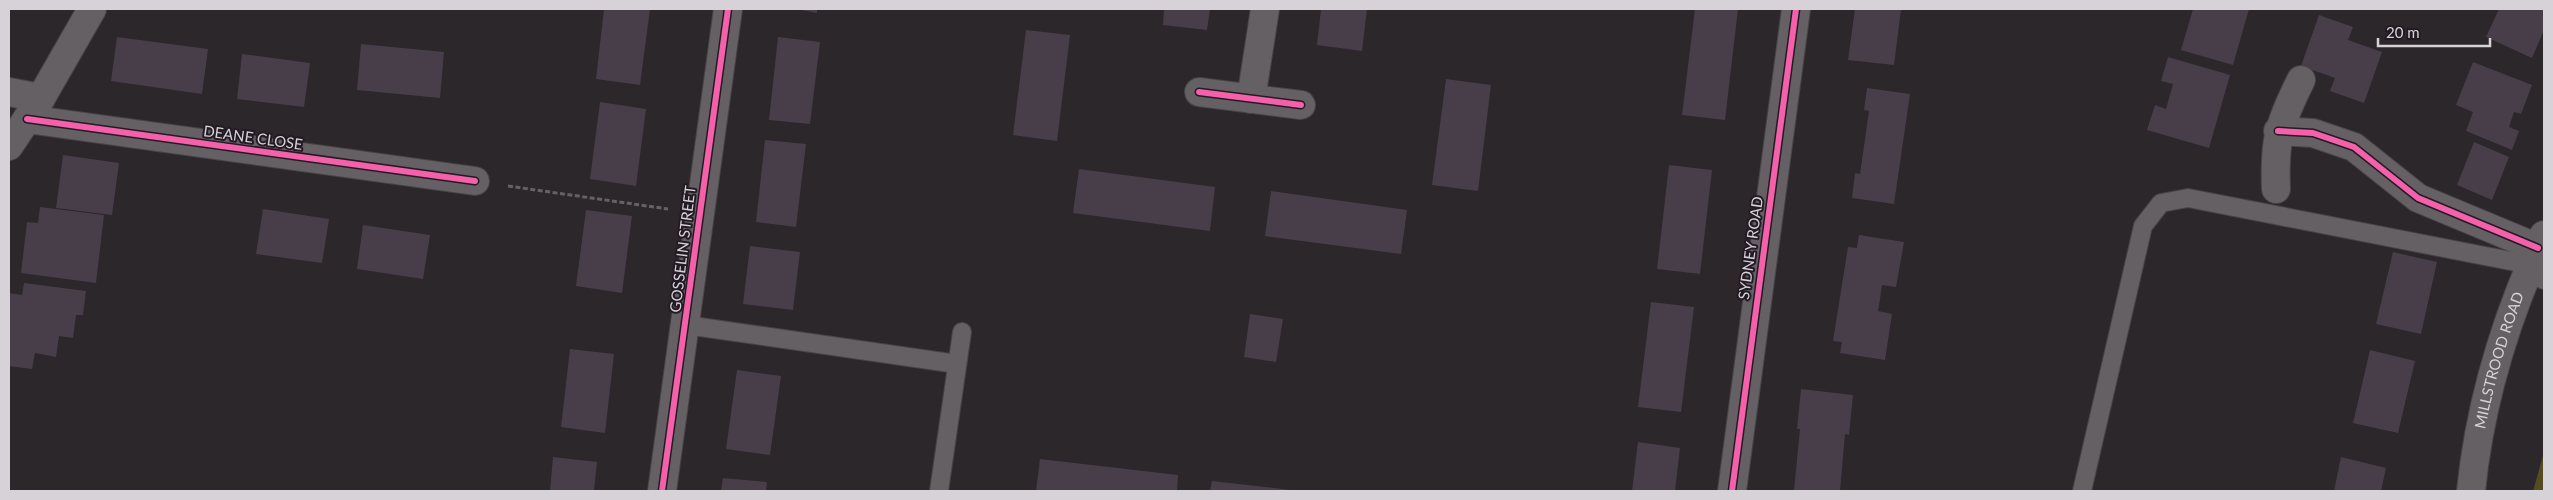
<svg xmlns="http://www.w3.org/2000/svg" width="2553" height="500" font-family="Lato,sans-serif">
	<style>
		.green { fill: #544b21 }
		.building { fill: #483e49 }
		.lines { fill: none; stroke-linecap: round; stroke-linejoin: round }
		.service-casing { stroke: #474347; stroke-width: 20 }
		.minor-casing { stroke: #474347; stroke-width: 30 }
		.tertiary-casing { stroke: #474347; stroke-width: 30 }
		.path { stroke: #656265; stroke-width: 3; stroke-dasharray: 5 2.5; stroke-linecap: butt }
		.service { stroke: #646064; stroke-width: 18 }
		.minor { stroke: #646064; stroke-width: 28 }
		.tertiary { stroke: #646064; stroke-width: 28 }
		.cycleway-casing { stroke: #231b24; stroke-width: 9 }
		.cycleway { stroke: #f560ab; stroke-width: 6 }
		.labels { text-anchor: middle; stroke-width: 4; stroke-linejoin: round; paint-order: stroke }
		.street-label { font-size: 15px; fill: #d7d2d7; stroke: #231b24 }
	</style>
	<rect width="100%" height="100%" fill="#2b272b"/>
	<path class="green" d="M2544,452v39h-11z"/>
	<g class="building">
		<path d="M604,9h46l-10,76 -44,-6z"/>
		<path d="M796,9h21v4z"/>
		<path d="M1164,9h46l-3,21 -44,-5z"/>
		<path d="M1321,9h46l-5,42 -45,-6z"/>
		<path d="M1695,9h43l-13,111 -43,-5z"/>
		<path d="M1855,9h46l-7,56 -46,-5z"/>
		<path d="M2193,9h56l-16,56 -52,-15z"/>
		<path d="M2499,9h45v21l-12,28 -46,-21z"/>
		<path d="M2319,15l34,12 -5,13 34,12 -18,51 -34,-12 5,-13 -34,-12z"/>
		<path d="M1026,30l44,5 -13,106 -44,-6z"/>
		<path d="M117,37l91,12 -6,45 -91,-13z"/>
		<path d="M778,37l42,5 -10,82 -41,-4z"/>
		<path d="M361,44l83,8 -4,46 -83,-8z"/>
		<path d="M242,54l68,9 -6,44 -67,-8z"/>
		<path d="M2168,57l62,18 -21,73 -62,-18 8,-25 11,4 7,-25 -12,-3z"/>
		<path d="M2473,62l59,23 -11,29 -7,-2 -5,15 10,4 -7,19 -46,-19 7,-19 -17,-7z"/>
		<path d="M1446,79l45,6 -13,106 -46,-6z"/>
		<path d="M1867,88l43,6 -16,110 -42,-6 3,-25 5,1 9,-63 -5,-1z"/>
		<path d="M600,102l46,7 -10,77 -46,-7z"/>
		<path d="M765,140l41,4 -10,83 -40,-5z"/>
		<path d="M2474,142l35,15 -17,43 -35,-15z"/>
		<path d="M63,155l56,8 -7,52 -56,-7z"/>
		<path d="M1669,165l43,5 -12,104 -43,-5z"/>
		<path d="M1079,169l136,18 -5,44 -137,-18z"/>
		<path d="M1271,191l136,19 -6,44 -136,-18z"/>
		<path d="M40,207l64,8 -8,68 -75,-10 6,-51 11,1z"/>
		<path d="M263,209l66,10 -7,44 -66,-9z"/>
		<path d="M586,210l46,6 -10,77 -46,-7z"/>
		<path d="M363,225l67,10 -7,44 -66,-10z"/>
		<path d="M1859,235l45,7 -8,45 -14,-2 -2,14 -2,12 14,3 -7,46 -45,-7 2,-11 -9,-1 15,-94 9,1z"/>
		<path d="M750,246l50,6 -7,58 -50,-6z"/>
		<path d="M2393,252l44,10 -16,72 -45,-10z"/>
		<path d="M24,283l62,8 -3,24h-7l-3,23 -14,-2 -3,21 -21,-4 -3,16 -23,-3v-73l13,2z"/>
		<path d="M1651,302l43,5 -13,105 -43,-5z"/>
		<path d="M1250,314l33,5 -7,43 -32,-5z"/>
		<path d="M570,349l44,5 -9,79 -44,-6z"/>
		<path d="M2370,350l45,11 -17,72 -45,-10z"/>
		<path d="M737,370l44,6 -11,79 -44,-6z"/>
		<path d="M1801,389l52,6 -4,40 -4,-1 -5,57h-46l6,-62h-3z"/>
		<path d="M1638,442l42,6 -5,43h-43z"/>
		<path d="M553,457l44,5 -3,29h-44z"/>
		<path d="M2341,457l45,11 -5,23h-47z"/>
		<path d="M1040,459l138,16 -1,16h-141z"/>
		<path d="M723,478l44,4 -1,9h-45z"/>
		<path d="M1212,481l79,9v1h-81z"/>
	</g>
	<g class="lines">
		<g class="service-casing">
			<g id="service">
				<path d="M2527,273l17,7"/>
				<path d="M686,325l271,39"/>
				<path d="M939,491l23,-159"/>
				<path d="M2082,491l61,-265 18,-23 27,-5 343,67"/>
			</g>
		</g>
		<g class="minor-casing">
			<g id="minor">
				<path d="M9,92l32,6"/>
				<path d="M1199,92l102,13"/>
				<path d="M1251,99l14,-90"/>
				<path d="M27,119l448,62"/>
				<path d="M2278,131l35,2 41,14 64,51 120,50"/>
				<path d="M9,146l32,-48 51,-89"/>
				<path d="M2276,189c-2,-49 3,-65 25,-109"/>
				<path d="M662,491l66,-482"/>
				<path d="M1732,491l64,-482"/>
			</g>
		</g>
		<g class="tertiary-casing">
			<g id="tertiary">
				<path id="s1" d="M2471,491c9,-90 35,-174 73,-256"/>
			</g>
		</g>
		<path class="path" d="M508,186l160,23"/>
		<use href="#service" class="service"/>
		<use href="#minor" class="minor"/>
		<use href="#tertiary" class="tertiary"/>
		<g class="cycleway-casing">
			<g id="cycleway">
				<path d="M1199,92l102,13"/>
				<path d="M27,119l448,62"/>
				<path d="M2278,131l35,2 41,14 64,51 120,50"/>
				<path d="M662,491l66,-482"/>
				<path d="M1732,491l64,-482"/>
			</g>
		</g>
		<use href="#cycleway" class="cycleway"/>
	</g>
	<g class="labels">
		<g class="street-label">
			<text transform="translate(253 138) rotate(8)" y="5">DEANE CLOSE</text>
			<text transform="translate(1751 248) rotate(-82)" y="5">SYDNEY ROAD</text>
			<text transform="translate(683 249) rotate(-83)" y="5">GOSSELIN STREET</text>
			<text dy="5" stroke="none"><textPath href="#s1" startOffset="134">MILLSTROOD ROAD</textPath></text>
		</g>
	</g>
	<rect width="2553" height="500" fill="none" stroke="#d7d2d7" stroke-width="20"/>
	<path d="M2378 38v8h112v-8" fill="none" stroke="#d7d2d7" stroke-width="2.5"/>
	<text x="2386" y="38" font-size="15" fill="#d7d2d7" stroke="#231b24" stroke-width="4" paint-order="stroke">20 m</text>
</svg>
